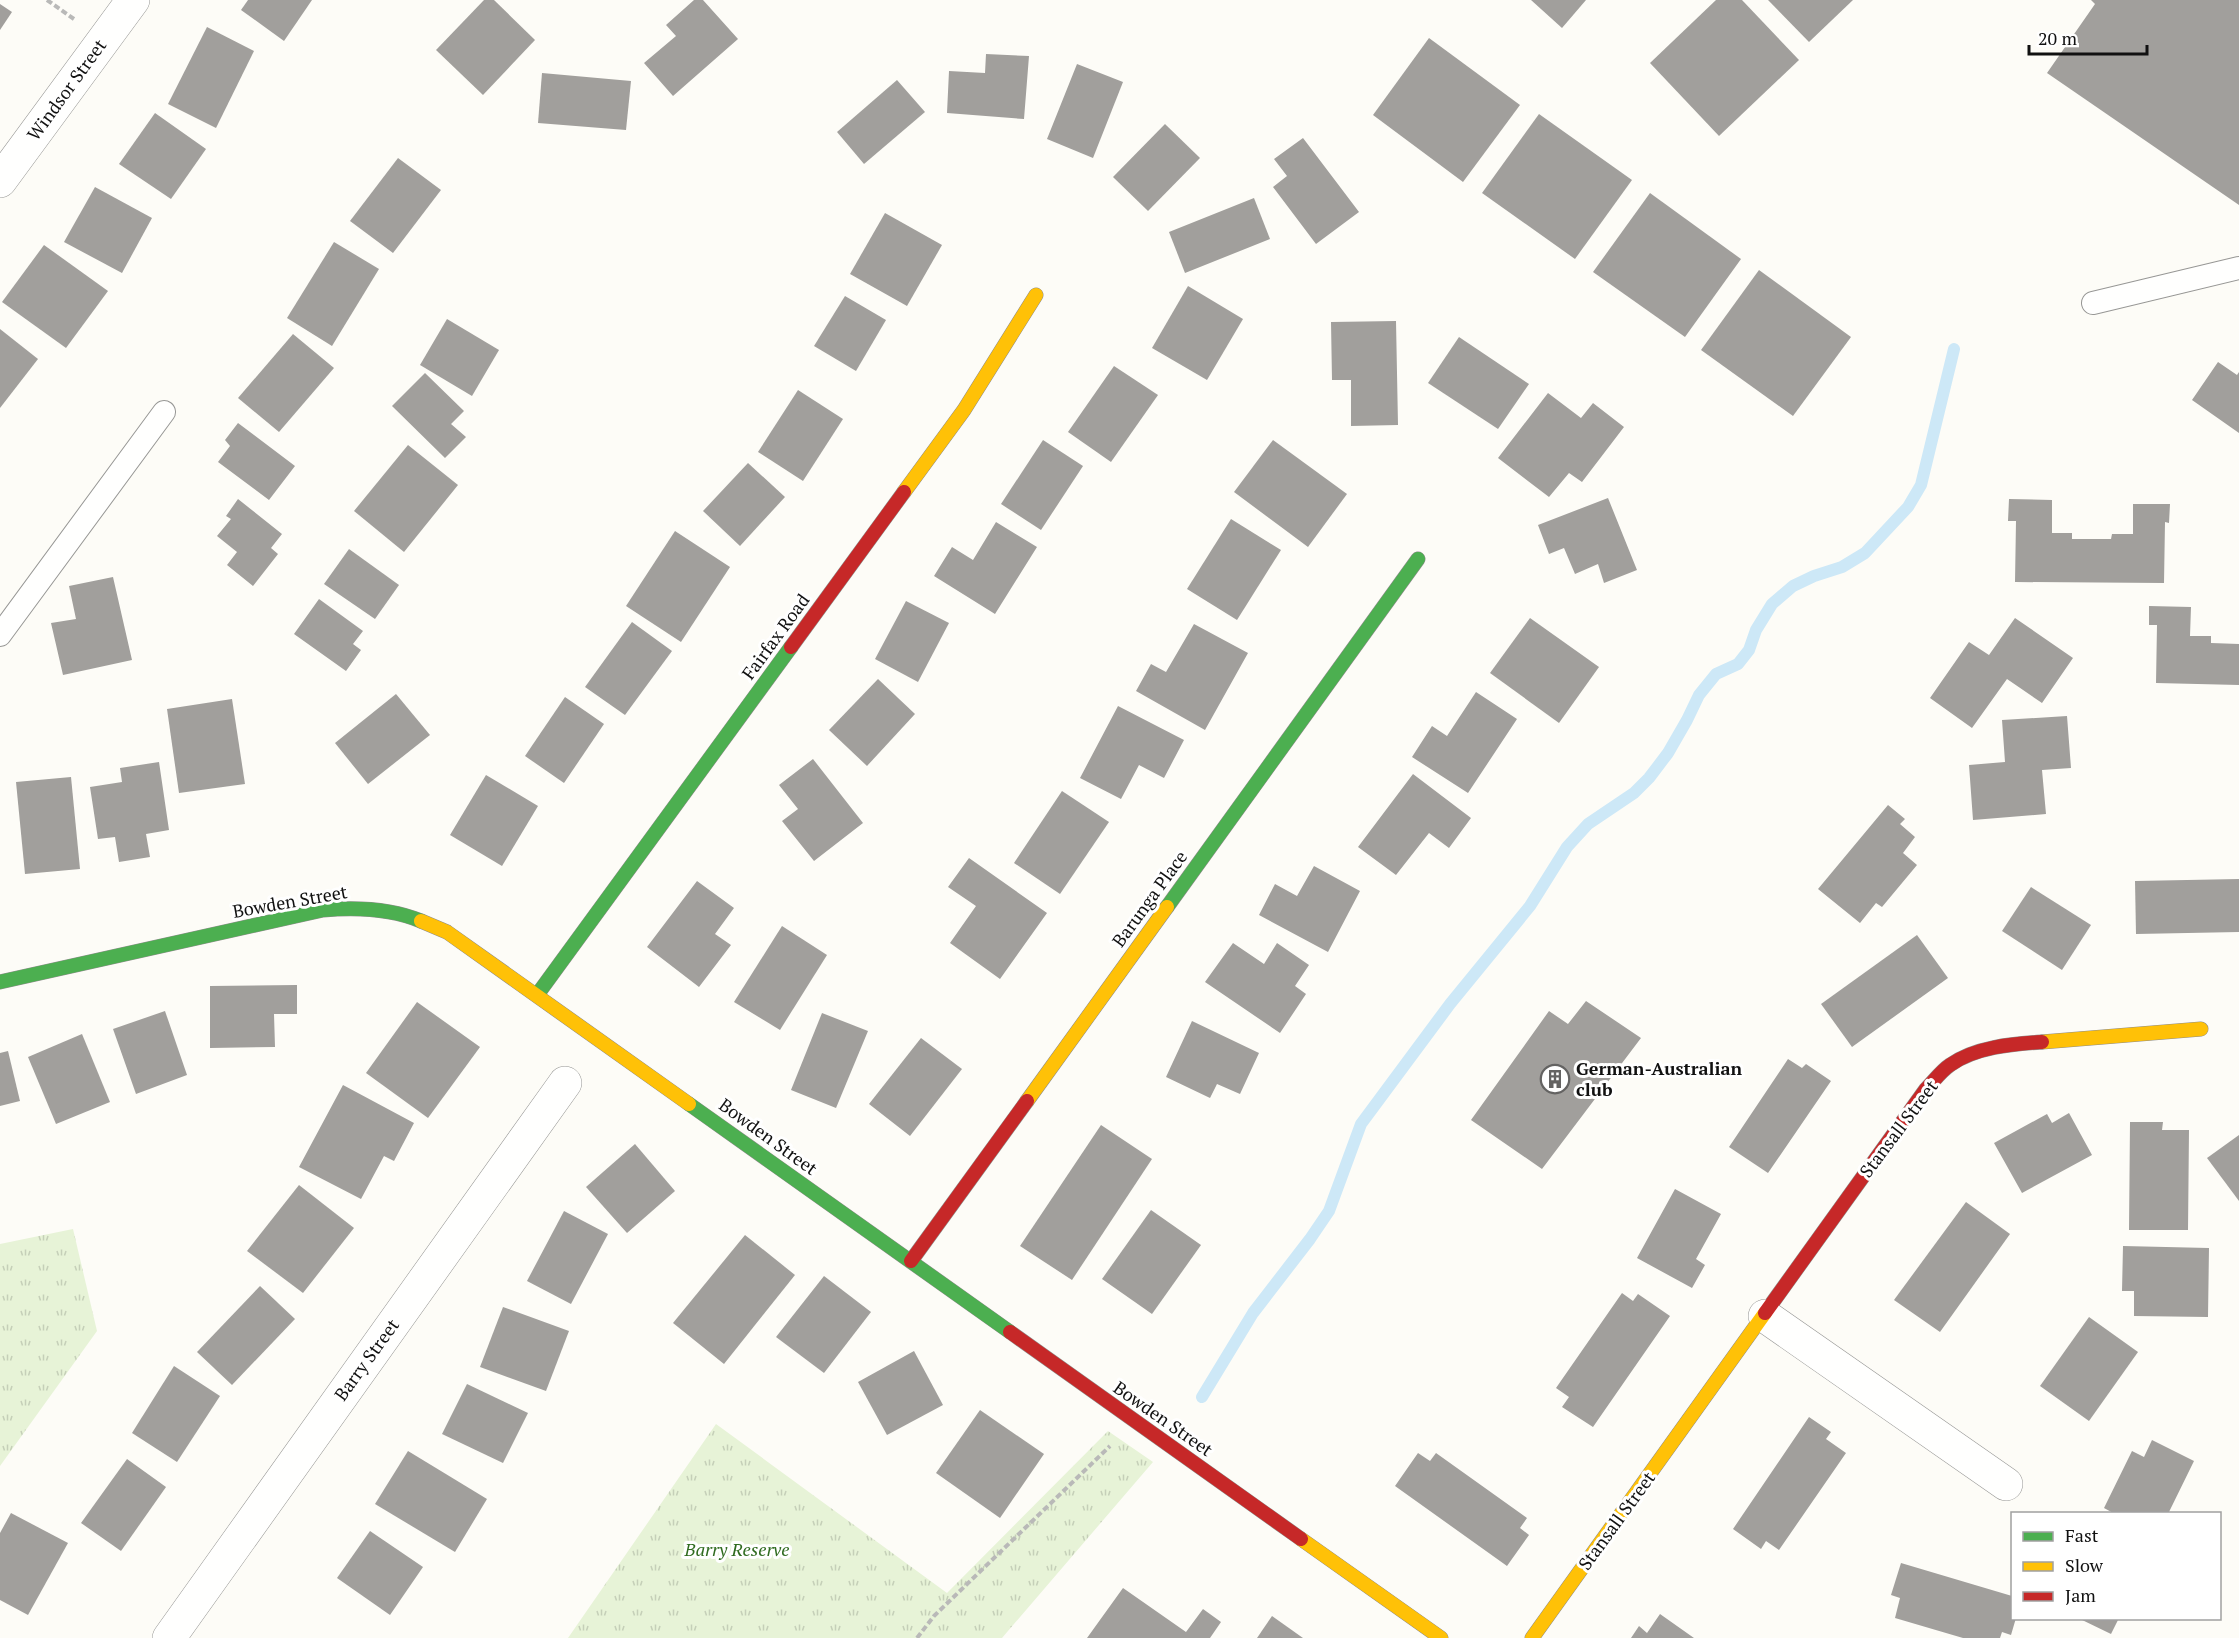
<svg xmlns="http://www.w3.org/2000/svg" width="2239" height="1638" font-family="'PT Serif',serif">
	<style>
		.grass { fill: url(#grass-tufts) }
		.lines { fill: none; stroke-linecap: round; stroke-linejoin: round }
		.stream { stroke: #cde8f7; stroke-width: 12 }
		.building { fill: #a19f9c }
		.lane-casing { stroke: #979795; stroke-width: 24 }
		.street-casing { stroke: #979795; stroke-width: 34 }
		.fast-casing { stroke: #8e8d8b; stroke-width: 15 }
		.slow-casing { stroke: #8e8d8b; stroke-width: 15 }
		.jam-casing { stroke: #8e8d8b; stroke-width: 15 }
		.path { stroke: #b9b9b8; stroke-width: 4; stroke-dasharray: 6 3; stroke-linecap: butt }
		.lane { stroke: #fffffe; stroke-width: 22 }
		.street { stroke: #fffffe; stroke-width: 33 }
		.fast { stroke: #4caf50; stroke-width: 14 }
		.slow { stroke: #ffc107; stroke-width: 14 }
		.jam { stroke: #c62828; stroke-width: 14 }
		.labels { text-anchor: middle; stroke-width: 6; stroke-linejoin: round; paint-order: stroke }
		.street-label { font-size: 18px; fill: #111; stroke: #fff }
		.poi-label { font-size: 18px; font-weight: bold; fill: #111; stroke: #fff; text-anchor: start }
		.park-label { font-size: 18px; font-style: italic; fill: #2f6b1f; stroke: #fff }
	</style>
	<defs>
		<pattern id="grass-tufts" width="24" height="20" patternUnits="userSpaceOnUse" patternTransform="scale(1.5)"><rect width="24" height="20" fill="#e7f3d7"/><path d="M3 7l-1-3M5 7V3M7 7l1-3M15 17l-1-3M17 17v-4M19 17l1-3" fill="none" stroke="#c5cfb8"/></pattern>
	</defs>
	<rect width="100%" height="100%" fill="#fdfcf7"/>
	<g class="grass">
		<path d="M73,1229l24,102 -97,135v-222z"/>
		<path d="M716,1424l231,169 161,-162 45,31 -151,176h-434z"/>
	</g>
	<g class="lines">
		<path class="stream" d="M1202,1397l51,-84 57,-74 19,-28 32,-87 89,-120 80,-98 37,-59 21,-23 46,-31 15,-15 19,-25 19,-33 12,-25 17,-21 22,-10 11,-14 7,-20 16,-26 21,-18 21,-10 28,-9 23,-14 43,-46 13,-22 33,-136"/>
	</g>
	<g class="building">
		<path d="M248,0h64l-28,41 -43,-31z"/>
		<path d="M484,0h10l41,40 -52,55 -47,-45z"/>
		<path d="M694,0h9l35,39 -65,57 -29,-33 32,-27 -10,-11z"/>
		<path d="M1531,0h55l-24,28z"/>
		<path d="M1716,0h26l57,60 -80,76 -69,-73z"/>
		<path d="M1768,0h85l-44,42z"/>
		<path d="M2091,0h148v205l-192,-132 48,-69z"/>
		<path d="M0,4l12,8 -12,18z"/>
		<path d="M207,27l47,24 -38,77 -48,-24z"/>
		<path d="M1429,38l91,67 -57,77 -90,-67z"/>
		<path d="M986,54l43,2 -5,63 -77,-6 2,-42 36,2z"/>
		<path d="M1077,64l46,18 -30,76 -46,-19z"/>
		<path d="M542,73l89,8 -5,49 -88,-7z"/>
		<path d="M897,80l28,32 -61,52 -27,-32z"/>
		<path d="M155,113l51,36 -35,50 -52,-35z"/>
		<path d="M1539,114l93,66 -57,79 -93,-66z"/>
		<path d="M1165,124l35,34 -52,53 -35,-34z"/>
		<path d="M1303,138l56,74 -43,32 -43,-57 14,-11 -13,-17z"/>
		<path d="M398,158l43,32 -48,63 -43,-32z"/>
		<path d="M95,187l57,31 -30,55 -58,-31z"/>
		<path d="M1650,193l91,66 -56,78 -92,-65z"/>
		<path d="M1254,198l16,41 -85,34 -16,-41z"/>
		<path d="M885,213l57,32 -35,61 -57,-32z"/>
		<path d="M334,242l45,27 -47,77 -45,-28z"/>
		<path d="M44,245l64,46 -42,57 -64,-46z"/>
		<path d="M1759,270l92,67 -58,79 -92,-66z"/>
		<path d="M1188,286l55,33 -36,61 -55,-32z"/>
		<path d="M845,296l41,24 -30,51 -42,-25z"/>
		<path d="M447,319l52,31 -27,46 -52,-31z"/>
		<path d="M1396,321l2,104 -47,1v-46h-19l-1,-58z"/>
		<path d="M0,329l38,30 -38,49z"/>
		<path d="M293,334l41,34 -55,64 -41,-34z"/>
		<path d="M1459,337l70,47 -31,45 -70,-46z"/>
		<path d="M2218,362l19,13 2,-3v61l-47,-33z"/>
		<path d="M1114,366l44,29 -47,67 -43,-30z"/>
		<path d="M425,373l39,38 -13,13 15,13 -21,21 -53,-52z"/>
		<path d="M798,390l45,29 -40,62 -45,-29z"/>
		<path d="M1548,393l33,25 12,-15 31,24 -42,55 -13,-9 -20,24 -51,-39z"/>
		<path d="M238,423l57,43 -26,34 -51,-38 12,-16 -5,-6z"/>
		<path d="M1043,440l40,26 -42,64 -40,-26z"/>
		<path d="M1273,440l74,54 -39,53 -74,-55z"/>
		<path d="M408,445l50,40 -54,67 -50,-41z"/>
		<path d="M748,463l37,34 -45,49 -37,-35z"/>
		<path d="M1608,498l29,72 -33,13 -6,-19 -23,10 -11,-26 -15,6 -11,-29z"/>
		<path d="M238,499l44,35 -11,14 7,6 -25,32 -26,-21 10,-13 -20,-16 14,-17 -5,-3z"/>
		<path d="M2009,499l43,1v33h20v6h39l1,-5h21v-30h37l-1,19 -4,-1 -1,61 -149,-1 1,-61h-8z"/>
		<path d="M1231,519l50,31 -44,70 -50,-31z"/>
		<path d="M996,522l41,25 -42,67 -61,-38 18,-29 21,13z"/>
		<path d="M675,531l55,36 -49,75 -55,-36z"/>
		<path d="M349,549l50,36 -24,34 -51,-35z"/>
		<path d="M113,577l19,83 -69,15 -12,-52 25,-4 -7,-33z"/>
		<path d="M319,599l44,32 -10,13 8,6 -15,21 -52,-37z"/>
		<path d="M906,601l43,22 -31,59 -43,-23z"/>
		<path d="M2149,606l42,1 -1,29h21v7l28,1v41l-83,-2 1,-58h-8z"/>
		<path d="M1530,618l69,49 -40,56 -69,-50z"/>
		<path d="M2015,618l58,40 -31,45 -35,-24 -35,49 -42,-30 39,-56 20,13z"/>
		<path d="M632,622l40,29 -47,64 -40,-28z"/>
		<path d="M1194,624l54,29 -43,77 -69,-39 15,-27 15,8z"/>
		<path d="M878,679l37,35 -48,52 -38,-36z"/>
		<path d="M1476,692l41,27 -49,74 -56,-36 20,-31 15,10z"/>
		<path d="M396,694l34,41 -62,49 -33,-41z"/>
		<path d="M565,697l39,27 -40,59 -39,-27z"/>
		<path d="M232,699l13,85 -66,9 -12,-84z"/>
		<path d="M1118,706l66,34 -20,38 -25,-13 -18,34 -41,-21z"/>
		<path d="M2067,716l4,52 -29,2 4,44 -73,6 -4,-55 36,-3 -3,-42z"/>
		<path d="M813,759l50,64 -49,38 -32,-40 16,-12 -19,-24z"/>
		<path d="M159,762l10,68 -23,4 4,23 -31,5 -4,-25 -17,2 -8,-52 32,-5 -2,-14z"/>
		<path d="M1413,774l58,44 -22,30 -20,-15 -33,42 -38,-28z"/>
		<path d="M486,775l52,31 -36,60 -52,-31z"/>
		<path d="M71,777l9,92 -55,5 -9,-92z"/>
		<path d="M1062,791l47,31 -49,72 -46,-31z"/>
		<path d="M1888,805l17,14 -5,5 15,13 -12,16 14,12 -35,42 -6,-4 -16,20 -42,-34z"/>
		<path d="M969,858l78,55 -47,66 -50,-36 26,-37 -28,-19z"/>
		<path d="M1314,866l46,25 -32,61 -69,-37 16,-31 22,12z"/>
		<path d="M2239,879v53l-103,2 -1,-53z"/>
		<path d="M697,881l37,27 -19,26 16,11 -32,42 -52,-40z"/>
		<path d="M2031,887l60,38 -29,45 -60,-39z"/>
		<path d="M782,926l45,29 -47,75 -46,-28z"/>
		<path d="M1917,935l31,43 -96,69 -31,-43z"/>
		<path d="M1233,943l31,21 13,-21 32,22 -14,21 11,8 -26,39 -75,-51z"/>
		<path d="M297,985v29h-23l1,33 -65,1v-62z"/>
		<path d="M1586,1001l55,37 -99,131 -71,-49 78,-109 19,13z"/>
		<path d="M417,1002l63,45 -52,71 -62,-45z"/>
		<path d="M165,1011l22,64 -51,19 -23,-65z"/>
		<path d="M822,1013l46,18 -32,77 -45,-18z"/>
		<path d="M1192,1021l67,32 -19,41 -23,-10 -7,14 -44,-21z"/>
		<path d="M82,1034l28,68 -54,22 -28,-67z"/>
		<path d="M921,1038l41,31 -52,67 -41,-32z"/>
		<path d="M8,1051l12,50 -20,5v-53z"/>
		<path d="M1788,1059l14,9 4,-4 25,17 -63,92 -39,-26z"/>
		<path d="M343,1085l71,38 -20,38 -10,-5 -23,43 -62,-32z"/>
		<path d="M2069,1113l23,42 -70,38 -28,-50 53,-29 5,9z"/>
		<path d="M2130,1122h33l-1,8h27l-1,100h-59z"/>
		<path d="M1101,1125l51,34 -80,121 -52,-34z"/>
		<path d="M2239,1135v66l-32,-43z"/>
		<path d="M635,1144l40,47 -48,42 -41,-46z"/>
		<path d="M299,1185l55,43 -51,65 -56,-42z"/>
		<path d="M1675,1189l46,25 -25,45 9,6 -13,23 -55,-30z"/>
		<path d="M1966,1202l44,32 -70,98 -46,-32z"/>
		<path d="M1151,1210l50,35 -49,69 -50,-35z"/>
		<path d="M564,1211l44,23 -37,70 -44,-23z"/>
		<path d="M745,1235l50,40 -71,89 -51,-41z"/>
		<path d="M2123,1246l86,2 -1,69 -74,-1v-25h-12z"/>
		<path d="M824,1276l47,36 -47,61 -48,-36z"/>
		<path d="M260,1286l35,33 -63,66 -35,-33z"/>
		<path d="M1622,1293l11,8 5,-7 32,22 -77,111 -31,-20 7,-10 -13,-9z"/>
		<path d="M503,1307l66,24 -23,60 -66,-24z"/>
		<path d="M2089,1317l49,35 -49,69 -49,-35z"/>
		<path d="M914,1351l29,54 -56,30 -29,-53z"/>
		<path d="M174,1366l46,30 -43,66 -45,-29z"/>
		<path d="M467,1384l61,29 -25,50 -61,-29z"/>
		<path d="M980,1410l64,44 -44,64 -64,-45z"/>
		<path d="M1809,1417l22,15 -5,7 20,14 -67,97 -13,-9 -5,8 -28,-20z"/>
		<path d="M2152,1440l42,21 -26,53h-53l-11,-6 28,-57 12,6z"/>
		<path d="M408,1451l79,48 -32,53 -80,-48z"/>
		<path d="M1418,1453l12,8 6,-8 91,65 -7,10 9,7 -22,31 -112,-80z"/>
		<path d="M127,1459l39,28 -45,64 -40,-28z"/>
		<path d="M11,1513l57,30 -40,72 -28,-15v-67z"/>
		<path d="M370,1531l53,36 -33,48 -53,-37z"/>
		<path d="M1901,1563l111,33v22h4l-5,17 -9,-3 -2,6h-37l-68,-20 5,-20 -9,-3z"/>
		<path d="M1123,1588l63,44 17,-23 18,13 -11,16h-123z"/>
		<path d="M1660,1614l34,24h-63l8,-12 8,7z"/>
		<path d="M1272,1616l31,22h-46z"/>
		<path d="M2078,1618h41l-8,16z"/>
	</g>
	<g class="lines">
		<g class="lane-casing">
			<g id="lane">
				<path d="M2093,303l146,-35"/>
				<path d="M0,635l164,-223"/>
			</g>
		</g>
		<g class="street-casing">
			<g id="street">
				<path d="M0,181l133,-181"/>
				<path d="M1765,1316l241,168"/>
				<path d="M169,1638l396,-555"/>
			</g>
		</g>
		<g class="fast-casing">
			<g id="fast">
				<path d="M1167,907l251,-348"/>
				<path d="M0,982l323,-72c34,-3 67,-2 98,11"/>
				<path d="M537,995l254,-348"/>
				<path d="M689,1104l321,228"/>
			</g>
		</g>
		<g class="slow-casing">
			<g id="slow">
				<path d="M904,492l60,-82 72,-115"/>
				<path d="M421,921l26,11 242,172"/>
				<path d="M2042,1042l159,-13"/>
				<path d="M1027,1101l140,-194"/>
				<path d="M1301,1539l140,99"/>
				<path d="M1532,1638l233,-325"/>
			</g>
		</g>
		<g class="jam-casing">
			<g id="jam">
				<path d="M791,647l113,-155"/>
				<path d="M911,1261l116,-160"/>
				<path d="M1765,1313l161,-224c8,-8 15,-18 24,-24 25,-18 62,-21 92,-23"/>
				<path d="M1010,1332l291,207"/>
			</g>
		</g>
		<g class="path">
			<path d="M47,0l27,19"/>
			<path d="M917,1638l17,-22 176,-170"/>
		</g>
		<use href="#lane" class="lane"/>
		<use href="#street" class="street"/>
		<use href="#fast" class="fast"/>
		<use href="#slow" class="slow"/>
		<use href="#jam" class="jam"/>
	</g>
	<defs>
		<g id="building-ring" transform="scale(1.5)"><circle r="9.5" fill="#fff" stroke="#646362" stroke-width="1.5"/><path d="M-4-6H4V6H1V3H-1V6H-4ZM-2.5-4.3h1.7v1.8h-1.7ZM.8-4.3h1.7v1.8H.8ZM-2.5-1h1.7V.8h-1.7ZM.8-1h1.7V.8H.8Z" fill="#646362"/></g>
	</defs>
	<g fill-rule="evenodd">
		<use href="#building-ring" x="1555" y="1079"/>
	</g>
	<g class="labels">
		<g class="street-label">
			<text transform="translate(67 90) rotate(-54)" y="6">Windsor Street</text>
			<text transform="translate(776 637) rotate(-54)" y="6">Fairfax Road</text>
			<text transform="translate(1150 899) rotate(-54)" y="6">Barunga Place</text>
			<text transform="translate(290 902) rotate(-10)" y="6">Bowden Street</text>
			<text transform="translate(1899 1129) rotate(-53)" y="6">Stansall Street</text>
			<text transform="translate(768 1137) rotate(36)" y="6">Bowden Street</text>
			<text transform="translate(367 1360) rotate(-54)" y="6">Barry Street</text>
			<text transform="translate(1163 1419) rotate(35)" y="6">Bowden Street</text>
			<text transform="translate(1617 1521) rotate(-54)" y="6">Stansall Street</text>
		</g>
		<g class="poi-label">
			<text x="1576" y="1075">German-Australian<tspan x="1576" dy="21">club</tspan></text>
		</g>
		<g class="park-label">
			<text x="737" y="1556">Barry Reserve</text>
		</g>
	</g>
	<rect x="2011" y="1512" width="210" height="108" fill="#ffffff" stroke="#a0a0a0" stroke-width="1.5"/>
	<rect x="2023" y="1532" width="30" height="9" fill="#4caf50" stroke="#a0a0a0" stroke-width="1.5"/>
	<text x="2065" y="1542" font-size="18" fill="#111111">Fast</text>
	<rect x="2023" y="1562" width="30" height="9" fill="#ffc107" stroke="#a0a0a0" stroke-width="1.5"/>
	<text x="2065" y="1572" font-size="18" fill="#111111">Slow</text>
	<rect x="2023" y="1592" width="30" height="9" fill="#c62828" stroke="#a0a0a0" stroke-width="1.5"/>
	<text x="2065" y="1602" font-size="18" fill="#111111">Jam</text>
	<path d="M2029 45v9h118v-9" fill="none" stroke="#111111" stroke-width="3"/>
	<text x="2038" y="45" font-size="18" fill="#111111" stroke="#ffffff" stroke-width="4.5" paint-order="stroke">20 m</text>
</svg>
